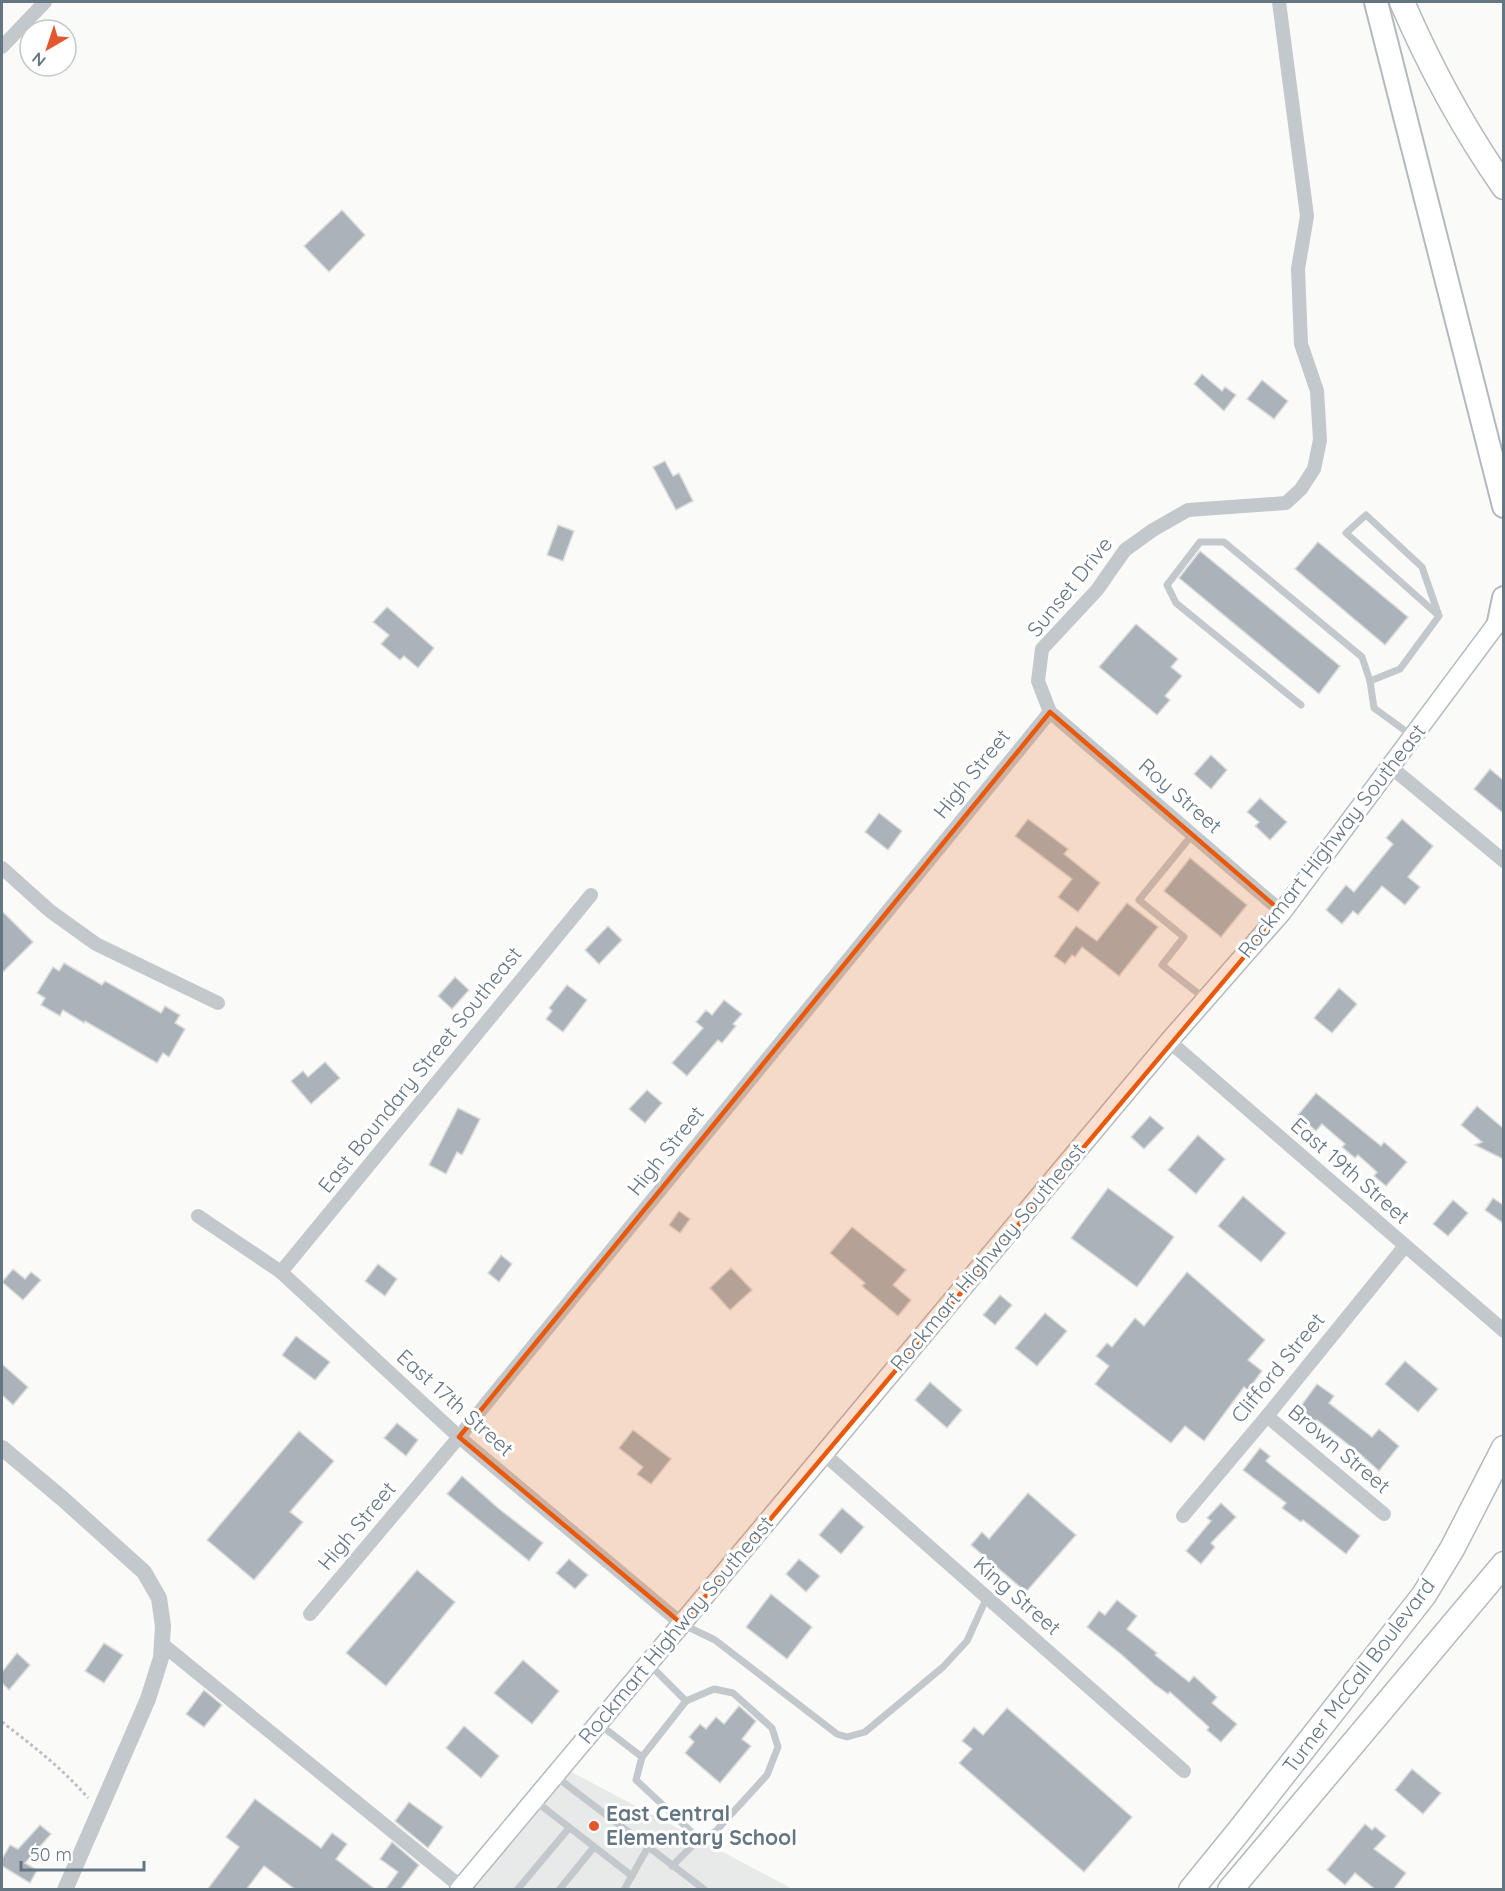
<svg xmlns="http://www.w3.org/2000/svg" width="1505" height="1891" font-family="Quicksand,sans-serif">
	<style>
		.built { fill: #e8e9e9 }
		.building { fill: #aab3b9; stroke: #dcdcda; stroke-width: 1.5 }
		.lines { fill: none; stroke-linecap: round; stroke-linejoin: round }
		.secondary-casing { stroke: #b3babf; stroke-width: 21 }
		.trunk-casing { stroke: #b4b9bd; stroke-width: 26 }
		.motorway-casing { stroke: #b4b9bd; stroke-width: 27 }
		.path { stroke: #bbbfc2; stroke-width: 3; stroke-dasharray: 3 3; stroke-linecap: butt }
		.service { stroke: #c3c8cc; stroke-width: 7 }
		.minor { stroke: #c3c8cc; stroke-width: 14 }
		.tertiary { stroke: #c3c8cc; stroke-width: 16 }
		.secondary { stroke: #fff; stroke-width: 18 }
		.trunk { stroke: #fff; stroke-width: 22 }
		.motorway { stroke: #fff; stroke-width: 24 }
		.marked { fill: #e8590c; fill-opacity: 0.2; stroke: #e8590c; stroke-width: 4.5; stroke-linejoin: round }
		.poi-dot { fill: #e4572e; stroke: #fff; stroke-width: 2 }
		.labels { text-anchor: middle; stroke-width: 6; stroke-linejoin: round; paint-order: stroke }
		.street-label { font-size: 21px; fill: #657683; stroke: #fff }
		.poi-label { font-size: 21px; font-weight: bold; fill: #657683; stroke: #fff; text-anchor: start }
	</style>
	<rect width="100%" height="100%" fill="#fafaf8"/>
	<path class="built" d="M562,1767l225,119 4,3 -332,1z"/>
	<g class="building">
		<path d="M342,210l23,25 -36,37 -25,-26z"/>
		<path d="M1202,374l20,17 3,-4 11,8 -12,16 -30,-27z"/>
		<path d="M1262,380l26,21 -14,18 -27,-20z"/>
		<path d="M665,461l8,15 6,-3 14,28 -17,9 -23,-43z"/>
		<path d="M558,525l16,6 -11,30 -16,-6z"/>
		<path d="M1318,542l90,75 -23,28 -90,-76z"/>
		<path d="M1200,551l140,115 -21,28 -140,-116z"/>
		<path d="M387,607l47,41 -16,20 -14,-12 -4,4 -19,-16 8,-9 -16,-13z"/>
		<path d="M1136,624l42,35 -7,8 11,9 -17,20 5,4 -13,15 -58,-48z"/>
		<path d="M1211,755l16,15 -16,19 -17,-15z"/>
		<path d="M1490,769l13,11v33l-29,-24z"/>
		<path d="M1260,798l27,24 -17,18 -15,-14 4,-4 -12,-10z"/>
		<path d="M879,813l23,18 -14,19 -23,-18z"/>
		<path d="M1028,819l40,30 -4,5 36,29 -22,29 -20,-15 14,-18 -57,-43z"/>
		<path d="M1402,819l31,27 -25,31 12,10 -15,18 -23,-19 -24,29 -5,-4 -11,13 -16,-14 20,-25 8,7 39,-48 -7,-6z"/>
		<path d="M1190,858l57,47 -26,32 -57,-46z"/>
		<path d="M1127,903l31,24 -39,49 -37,-29 -7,10 -3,-2 -7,9 -11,-8 22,-30 21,15z"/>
		<path d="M2,911l31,31 -31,31z"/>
		<path d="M608,926l14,14 -23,24 -14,-14z"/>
		<path d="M64,963l38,22 3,-4 56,32 4,-7 15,9 -5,8 10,6 -16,28 -6,-4 -6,10 -72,-42 -1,2 -21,-13 -3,6 -19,-11 4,-7 -8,-5 16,-26 6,4z"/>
		<path d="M455,977l14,13 -17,19 -14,-13z"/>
		<path d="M567,985l20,15 -24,32 -17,-13 6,-8 -3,-3z"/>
		<path d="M1339,988l18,16 -25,29 -18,-15z"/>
		<path d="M724,1000l18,14 -9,10 3,2 -14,17 -4,-3 -31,36 -15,-13 31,-35 -7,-6 10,-12 6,5z"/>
		<path d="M325,1062l15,16 -29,26 -20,-23 12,-10 5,6z"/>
		<path d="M647,1090l15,13 -17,20 -16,-14z"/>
		<path d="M1316,1093l65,53 3,-4 23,20 -21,24 -12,-10 3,-4 -19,-17 -3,3 -13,-11 3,-3 -23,-20 -6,7 -18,-16z"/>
		<path d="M1477,1106l26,22v31l-28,-14 7,-3 -21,-17z"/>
		<path d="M458,1108l22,11 -18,36 -5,-3 -11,22 -17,-9z"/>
		<path d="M1150,1116l14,12 -20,21 -13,-12z"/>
		<path d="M1198,1135l27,24 -29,35 -28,-24z"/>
		<path d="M1108,1188l66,49 -37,50 -66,-49z"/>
		<path d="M1243,1196l43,37 -25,29 -43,-36z"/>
		<path d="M1493,1198l10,7v18l-18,-13z"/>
		<path d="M1453,1200l15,13 -20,23 -15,-12z"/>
		<path d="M679,1211l11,8 -10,14 -11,-8z"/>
		<path d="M852,1227l54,43 -13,15 18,15 -13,16 -36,-30 3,-3 -35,-30z"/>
		<path d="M501,1255l11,9 -13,18 -11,-9z"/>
		<path d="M378,1264l19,15 -12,17 -20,-15z"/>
		<path d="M731,1268l21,22 -22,20 -20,-22z"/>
		<path d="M13,1269l12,10 6,-7 10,8 -18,20 -21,-18z"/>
		<path d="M1187,1272l78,68 -17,20 14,11 -14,19 -4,-3 -40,54 -19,-15 -14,17 -76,-59 14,-18 -13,-10 11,-13 5,4 23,-29 9,8z"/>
		<path d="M1000,1295l12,10 -17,20 -12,-10z"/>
		<path d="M1045,1313l22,18 -30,35 -22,-18z"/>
		<path d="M296,1336l34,26 -15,18 -33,-25z"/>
		<path d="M1405,1361l33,28 -20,23 -33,-28z"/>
		<path d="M2,1364l26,23 -15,18 -11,-10z"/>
		<path d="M930,1382l32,28 -15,18 -32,-28z"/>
		<path d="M1317,1384l17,12 -5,7 43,34 7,-8 20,17 -20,25 -20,-18 -42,-33 -5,7 -17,-13z"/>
		<path d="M397,1423l21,17 -12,16 -22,-18z"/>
		<path d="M633,1430l38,29 -20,25 -14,-10 6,-7 -24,-19z"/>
		<path d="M299,1431l35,30 -44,51 13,10 -49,58 -47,-40z"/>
		<path d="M1260,1448l10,8 -4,5 7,6 87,69 -14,18 -43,-34 -2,2 -19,-14 4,-5 -43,-33z"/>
		<path d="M462,1476l36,32 45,35 -14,18 -82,-67z"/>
		<path d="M1028,1493l48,42 -50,57 -55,-47 11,-13 7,7z"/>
		<path d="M1221,1503l15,14 -25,26 4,4 -14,17 -15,-13 25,-30 -4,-3z"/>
		<path d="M842,1508l22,19 -23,27 -22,-19z"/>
		<path d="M569,1559l19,16 -13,14 -19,-16z"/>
		<path d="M799,1559l21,17 -14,16 -20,-18z"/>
		<path d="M417,1570l38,32 -69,84 -40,-33z"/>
		<path d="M771,1594l41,33 -25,32 -41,-32z"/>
		<path d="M1117,1600l20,16 -10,13 30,24 -2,2 34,27 5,-6 23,21 -5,6 25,21 -16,18 -14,-12 2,-3 -39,-35 -2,2 -14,-10 -32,-29 -35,-28 12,-16 6,4z"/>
		<path d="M104,1643l19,12 -19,28 -19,-12z"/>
		<path d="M17,1653l13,12 -21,25 -7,-7v-11z"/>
		<path d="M523,1660l36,31 -27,33 -38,-31z"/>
		<path d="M204,1690l18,15 -18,22 -18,-13z"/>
		<path d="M739,1706l17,15 -14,18 9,7 -31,37 -35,-30 9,-11 -5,-5 11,-13 6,5 10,-12 8,7z"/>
		<path d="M1007,1708l125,109 -48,55 -125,-109 13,-14 -10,-8 12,-14 9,8z"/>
		<path d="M464,1726l35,30 -18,22 -35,-30z"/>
		<path d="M1412,1769l29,24 -18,21 -28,-24z"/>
		<path d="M255,1799l66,49 11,-15 15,11 -11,15 40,31h-80l-32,-24 -18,24h-39l32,-43 -13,-10z"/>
		<path d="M409,1802l34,25 -15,21 -33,-27z"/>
		<path d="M1365,1824l7,6 3,-3 11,9 -12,13 32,24 -13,17h-17l-21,-17 -10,12 -18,-15z"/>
		<path d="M40,1825l11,9 -26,29 12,7 -7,13 -28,-17v-7l8,-14 8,4z"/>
		<path d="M392,1842l27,23 -19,25h-15l13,-18 -18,-13z"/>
	</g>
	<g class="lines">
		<g class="secondary-casing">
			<path id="secondary" d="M459,1890l710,-849 113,-129 222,-298"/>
		</g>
		<g class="trunk-casing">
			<g id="trunk">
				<path d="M1376,2l128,504"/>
				<path d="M1499,622l5,-24"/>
			</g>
		</g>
		<g class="motorway-casing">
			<g id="motorway">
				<path d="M1402,2c28,65 61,126 102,185"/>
				<path d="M1191,1890l48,-59 185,-236 28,-46 52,-101"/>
				<path d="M1230,1890l274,-326"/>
			</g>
		</g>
		<path class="path" d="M2,1722c30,23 61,47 86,76"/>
		<g class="service">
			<path d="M1301,705l-125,-102 -9,-18 33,-43h24l138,115 8,24"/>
			<path d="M1411,735l-37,-27 -4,-27 30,-12 39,-53 -93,-83 20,-18 56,52 17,49"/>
			<path d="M1192,835l-53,65 45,37 -22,28 42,33"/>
			<path d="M682,1624l33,16 122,94 10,3 18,-5 78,-65 24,-26 20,-44"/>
			<path d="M599,1724l43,33 44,-56 -36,-36"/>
			<path d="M642,1757l-6,23 63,59"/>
			<path d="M555,1776l150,114"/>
			<path d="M534,1800l98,76"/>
			<path d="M672,1866l27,-27 16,-7 52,-57 11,-28 -6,-19 -39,-35 -19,-4 -28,12"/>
			<path d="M517,1890l52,-62"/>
			<path d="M559,1890l35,-43"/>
			<path d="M624,1890l24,-43"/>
		</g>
		<g class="minor">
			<path d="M1279,2l28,214 -9,53 3,75 16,47 3,49 -6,29 -13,20 -15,14 -98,7 -35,20 -28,20 -28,40 -55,59 -4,32 12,31 232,200"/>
			<path d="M2,47l43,-45"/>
			<path d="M1391,767l113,94"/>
			<path d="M2,868l48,43 46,33 122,59"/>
			<path d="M1169,1041l335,290"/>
			<path d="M198,1216l83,56 178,165 223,187"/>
			<path d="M281,1272l310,-377"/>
			<path d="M1267,1416l117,98"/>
			<path d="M823,1453l361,318"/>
			<path d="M1183,1516l84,-100 138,-170"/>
			<path d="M310,1614l149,-177 591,-725"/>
			<path d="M162,1644l299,243"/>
		</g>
		<path class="tertiary" d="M2,1448l61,51 81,73 15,26 4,28 -2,32 -13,41 -83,191"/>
		<use href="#secondary" class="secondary"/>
		<use href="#trunk" class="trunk"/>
		<use href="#motorway" class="motorway"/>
	</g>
	<path class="marked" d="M1050,712l232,200 -600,712 -223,-187z"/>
	<circle class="poi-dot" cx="594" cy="1826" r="6"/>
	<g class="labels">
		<g class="street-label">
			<text transform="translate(1070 587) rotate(-51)" y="7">Sunset Drive</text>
			<text transform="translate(972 774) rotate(-51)" y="7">High Street</text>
			<text transform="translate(1180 796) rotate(41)" y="7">Roy Street</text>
			<text transform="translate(1332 841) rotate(-52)" y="7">Rockmart Highway Southeast</text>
			<text transform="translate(420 1070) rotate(-51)" y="7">East Boundary Street Southeast</text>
			<text transform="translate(666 1151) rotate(-51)" y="7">High Street</text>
			<text transform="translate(1350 1171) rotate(41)" y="7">East 19th Street</text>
			<text transform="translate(988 1257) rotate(-50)" y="7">Rockmart Highway Southeast</text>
			<text transform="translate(1278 1368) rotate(-51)" y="7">Clifford Street</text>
			<text transform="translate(455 1403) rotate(42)" y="7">East 17th Street</text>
			<text transform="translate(1339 1449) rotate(40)" y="7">Brown Street</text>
			<text transform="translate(357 1526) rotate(-50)" y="7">High Street</text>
			<text transform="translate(1017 1596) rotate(41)" y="7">King Street</text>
			<text transform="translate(676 1630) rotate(-50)" y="7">Rockmart Highway Southeast</text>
			<text transform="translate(1359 1676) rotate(-53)" y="7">Turner McCall Boulevard</text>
		</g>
		<g class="poi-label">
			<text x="606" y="1821">East Central<tspan x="606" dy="24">Elementary School</tspan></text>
		</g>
	</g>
	<rect width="1505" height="1891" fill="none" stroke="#657683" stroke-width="6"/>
	<g transform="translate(48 48) rotate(219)"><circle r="28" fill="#ffffff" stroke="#c1c8cd" stroke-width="1.5"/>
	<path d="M0-4.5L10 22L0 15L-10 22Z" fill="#e4572e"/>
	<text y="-9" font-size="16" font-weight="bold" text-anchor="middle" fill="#657683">N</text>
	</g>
	<path d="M21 1861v9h123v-9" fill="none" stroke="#657683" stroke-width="3"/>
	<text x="30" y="1861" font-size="18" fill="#657683" stroke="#ffffff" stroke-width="4.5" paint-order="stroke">50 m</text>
</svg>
